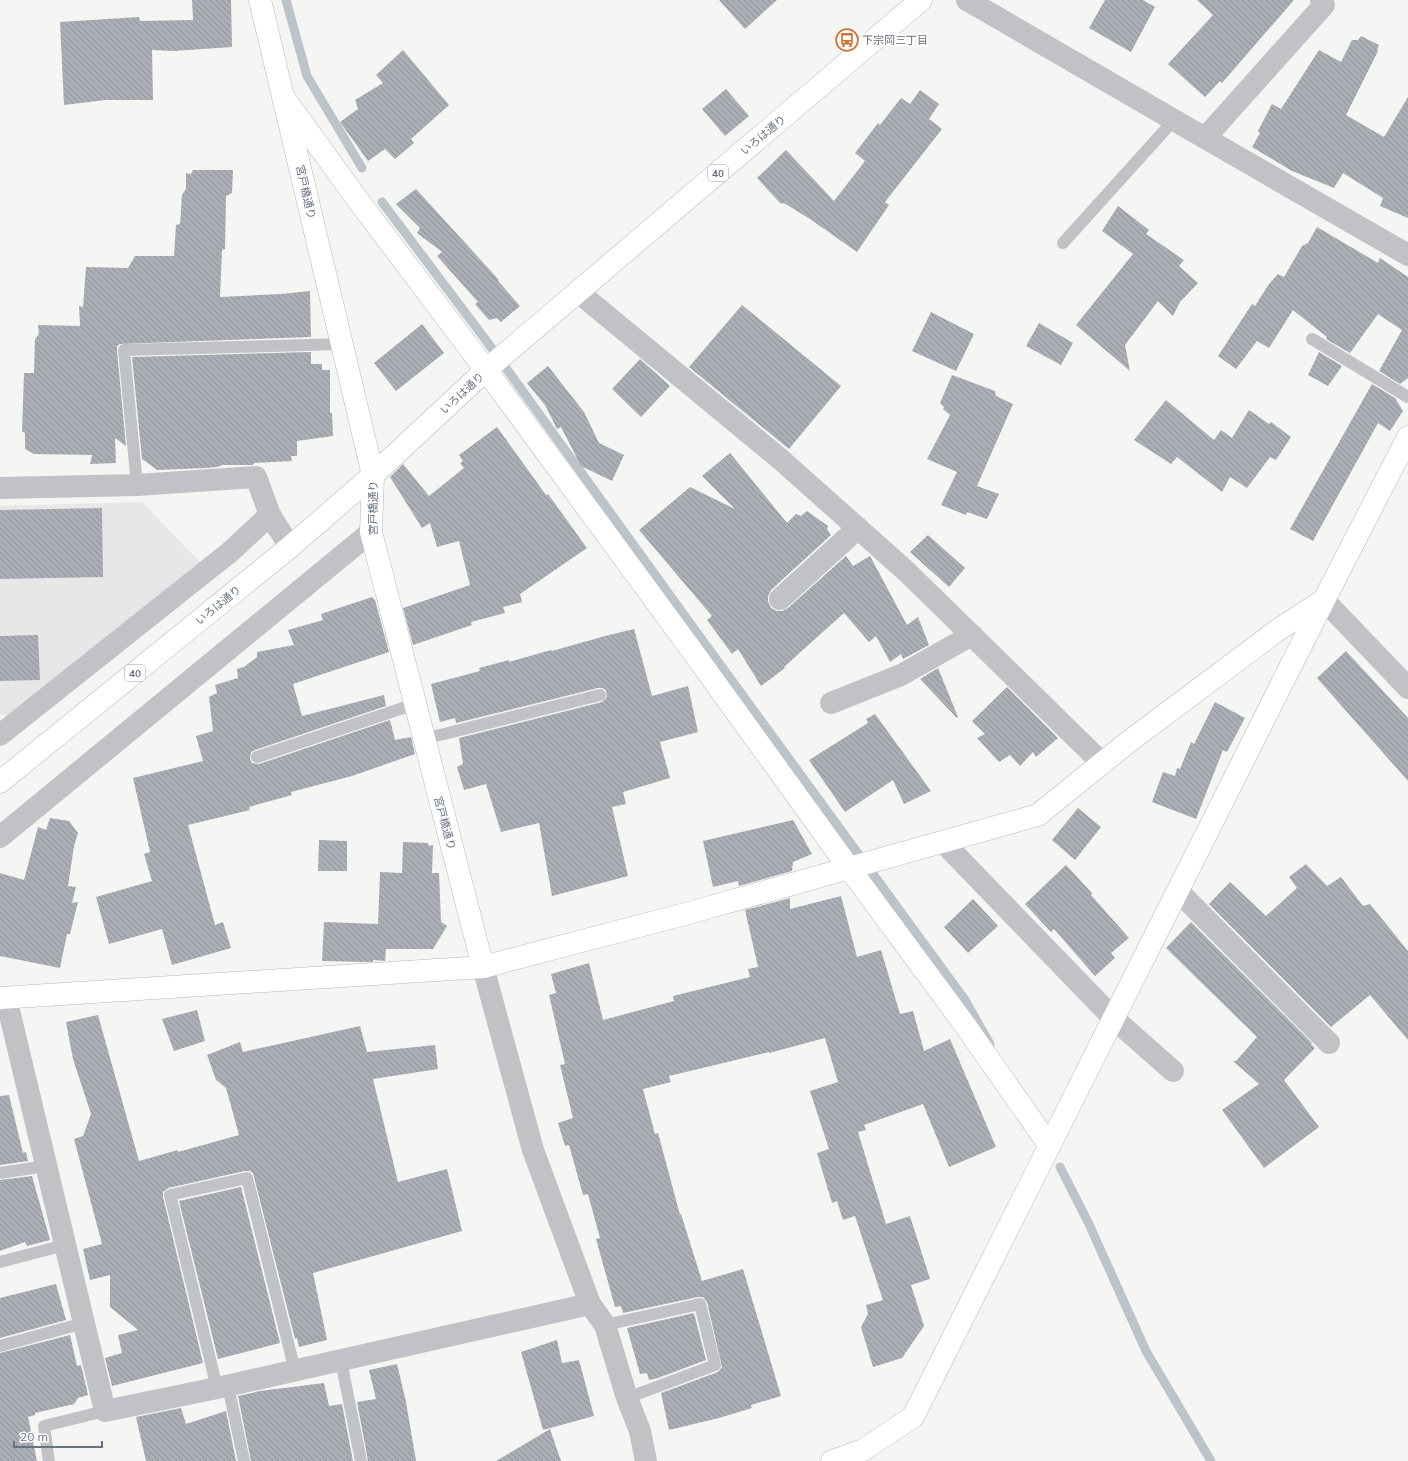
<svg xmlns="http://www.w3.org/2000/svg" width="1408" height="1461" font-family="Mulish,'Noto Sans JP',sans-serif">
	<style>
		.built { fill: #e6e7e6 }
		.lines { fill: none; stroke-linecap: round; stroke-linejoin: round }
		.stream { stroke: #bcc3c9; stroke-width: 9 }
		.building { fill: url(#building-back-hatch) }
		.secondary-casing { stroke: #b4b7bc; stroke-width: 23 }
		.primary-casing { stroke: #b3b6ba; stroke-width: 23 }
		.lane { stroke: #c0c2c6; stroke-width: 12 }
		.street { stroke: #c0c2c6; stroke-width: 22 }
		.secondary { stroke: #fff; stroke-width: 22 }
		.primary { stroke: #fff; stroke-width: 22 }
		.labels { text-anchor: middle; stroke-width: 4; stroke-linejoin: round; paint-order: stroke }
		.shield { fill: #fff; stroke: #969ca6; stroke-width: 1 }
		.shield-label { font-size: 10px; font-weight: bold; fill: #697280 }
		.poi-label { font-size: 11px; fill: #697280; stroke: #fff; text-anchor: start }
		.street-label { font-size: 11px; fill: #697280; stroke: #fff }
	</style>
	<defs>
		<pattern id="building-back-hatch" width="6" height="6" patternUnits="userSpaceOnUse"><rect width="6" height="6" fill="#abafb5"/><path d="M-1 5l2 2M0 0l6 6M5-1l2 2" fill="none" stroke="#8f9398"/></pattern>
	</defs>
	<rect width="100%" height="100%" fill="#f5f6f3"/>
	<path class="built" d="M142,502l61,63 -195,150h-8v-209z"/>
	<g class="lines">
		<g class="stream">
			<path d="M286,0l21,76 55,92"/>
			<path d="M382,202l106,141 196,272 281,385 25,44"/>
			<path d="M1060,1167l28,55 58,129 65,110"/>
		</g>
	</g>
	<g class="building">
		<path d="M192,0h39l1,47 -58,4 -22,-1 1,50h-47l-42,5 -4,-83 79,-5 1,4 53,-1z"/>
		<path d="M719,0h58l-32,29z"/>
		<path d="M1105,0h38l12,7 -24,45 -42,-24z"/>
		<path d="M1197,0h97l-72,83 -2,-2 -15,16 -37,-33 45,-49z"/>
		<path d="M1361,36l18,9 -2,5 1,1 -32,64 38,22 24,-40v121l-28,-12 3,-8 -40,-25 -9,15 -42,-17 -40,-24 8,-14 -2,-2 14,-27 9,5 38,-59 22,12 11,-22h6z"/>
		<path d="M403,50l46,55 -38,34 3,4 -19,16 -10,-10 -17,12 -28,-39 18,-13 -3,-9 28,-17 -7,-8z"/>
		<path d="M726,89l23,27 -24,20 -23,-27z"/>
		<path d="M920,90l19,14 -10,15 13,10 -57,73 4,3 -32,47 -47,-33 -26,-16 -3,1 -24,-26 29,-28 48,51 31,-40 -10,-8 23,-30 2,2 21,-27 9,6z"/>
		<path d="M193,170h40l-1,23 -6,3 -1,53 -3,1 -2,47 61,-3 29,-3 1,46 -191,7 -3,2v5l9,95 -11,-8 1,25 -26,1 2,-9 -58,-1 -9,-5v-16l-3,-2 2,-58h10l1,-34 4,-5 -1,-9 42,1 -1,-20 4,1 3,-40 42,1 7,-12h39l2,-31 4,-1 2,-29 4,-6v-16l5,1z"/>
		<path d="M416,189l83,91 -1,1 22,25 -19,16 -4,-4 -8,2 -14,-16 3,-2 -41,-46 5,-4 -25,-19 3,-5 -24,-24z"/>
		<path d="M1118,206l31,24 -3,4 38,26 -5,6 19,17 -18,19 -7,14 -15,-15 -33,44 5,26 -54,-46 57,-71 -31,-23z"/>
		<path d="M1317,227l61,36 2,-5 28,19v101l-8,6 -21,-13 23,-41 -24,-16 -28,39 -24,-14 1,-2 -34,-27 -24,38 -12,-7 -21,28 -18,-13 34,-52 3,2 14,-22 9,-10 6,3 18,-31 6,-3z"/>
		<path d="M742,305l99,81 -52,63 -100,-82z"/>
		<path d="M931,312l43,22 -18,37 -44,-20z"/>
		<path d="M1039,323l34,20 -12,22 -35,-19z"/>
		<path d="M422,324l22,29 -48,38 -22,-28z"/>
		<path d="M311,352v12h11v6h8v43h2l1,23 -36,5v15h-6l1,5 -38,2 -1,2h-30l-6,2 -11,1 -49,2 -15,-11 -10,-102z"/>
		<path d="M1319,352l23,14 -14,20 -20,-11z"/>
		<path d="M640,359l30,27 -29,31 -29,-28z"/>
		<path d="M548,366l36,46 15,31 25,12 -12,26 -31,-15 -20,-39 -4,2 -12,-24 -18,-22z"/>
		<path d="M952,375l43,16 1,5 17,8 -36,82 22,8 -12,25 -20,-7 -1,3 -25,-10 16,-33 -30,-13 23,-44 -7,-6 1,-2 -4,-4z"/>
		<path d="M1372,384l23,14 8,13 -13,20 -12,-8 -65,118 -23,-12z"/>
		<path d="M1166,400l48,40 7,-10 11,8 17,-28 20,14 2,-2 20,15 -15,23 -6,-3 -23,31 -17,-11 -8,15 -45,-35 -6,7 -37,-24z"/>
		<path d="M497,427l49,68 2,-1 39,54 -67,46 2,8 -19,5 2,6 -34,9 1,3 -59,20 -10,-37 67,-23 -11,-44 -22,6 -7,-24 -8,5 -32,-51 13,-13 26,32 35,-28 -4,-5 3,-2 -4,-6z"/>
		<path d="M730,453l57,70 9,-9 5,2 6,-5 21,15 -1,3 4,6 -60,55 -3,6v5l3,7 6,3h5l6,-3 58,-52 7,10 17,-10 37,69 11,-8 11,28 -26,14 -2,-5 -11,8 -14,-26 -7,6 -25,-29 -60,54 1,1 -24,18 -23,-37 -6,5 -25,-34 5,-4 -73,-86 51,-43 45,22 -33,-33z"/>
		<path d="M102,508l1,69 -103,2v-69z"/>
		<path d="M928,535l37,33 -16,19 -39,-35z"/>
		<path d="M372,597l3,3 14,52 -96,32 9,32 82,-21 2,11 -131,44 -4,2 -1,7 2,4 7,1 131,-44 5,20 16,-3 4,17 -63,22 -61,16 1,3 -43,12 1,3 -62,15 27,100 8,-3 8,26 -59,17 -10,-36 -53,15 -13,-47 56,-16 -8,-27 6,-2 -17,-74 70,-17 -7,-25 17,-5 -4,-34 8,-4 -2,-8 23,-7 -1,-9 7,-2 13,-10v-5l37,-7 -6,-15 35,-10 -2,-6z"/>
		<path d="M634,629l18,67 36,-10 10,46 -38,10 10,36 -47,14 3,12 -14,3 16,69 -76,20 -13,-73 -38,9 -15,-48 -22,6 -7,-23 6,-3 -4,-26 143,-36 5,-5 -1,-7 -4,-2h-4l-142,35 -1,-5 -15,4 -9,-38 49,-13 -1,-3 30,-8v2l42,-12 1,1 53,-15z"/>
		<path d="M38,635l2,45 -40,1v-45z"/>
		<path d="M1346,651l62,67v63l-91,-103z"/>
		<path d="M938,668l20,49 -1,1 -37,-39z"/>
		<path d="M1007,687l51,51 -22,19 -3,-5 -13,14 -10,-11 -11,7 -22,-24 8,-4 -13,-13z"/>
		<path d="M1215,702l30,16 -18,34 -4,-2 -27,69 -44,-17 11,-30 12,4 2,-8 3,1 11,-27 3,2z"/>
		<path d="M875,714l56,77 -27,13 -11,-24 -48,32 -36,-52 59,-37 -2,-4z"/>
		<path d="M1078,808l23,19 -26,33 -23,-20z"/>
		<path d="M50,818l19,3 9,12 -4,13 -6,40 8,1 -4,16 6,-1 -8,32h-3l-7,34 -60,-12v-83l24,7 14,-53 8,3z"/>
		<path d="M793,820l19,34 -19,8 -1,9 -53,15 -1,-5 -25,6 -10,-46z"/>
		<path d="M319,840l28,1v30h-29z"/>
		<path d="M403,842l25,1 1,3 4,-1 -1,28h7l2,49 6,4 -14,23h-47l-1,12 -12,-1v2h-7l-44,-1 2,-39 54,2 2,-52 22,1z"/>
		<path d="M1306,864l21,22 14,-9 22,29 7,-2 38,47v89l-38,-45 -39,32 -122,-123 21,-22 36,34 31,-28 -8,-11z"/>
		<path d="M1066,865l26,28 -1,2 38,43 -18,15 4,5 -20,18 -41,-47 -3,3 -26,-28z"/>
		<path d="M841,896l16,61 24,-7 19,64 13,-3 11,40 26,-12 46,108 -47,20 -26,-63 -59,21 2,5 -8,2 28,92 24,-8 20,63 -19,6 13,41 -22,32 -29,9 -12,-40 7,-13 -2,-9 17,-5 -28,-84 -12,4 -6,-19 -5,2 -15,-50 12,-4 -19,-58 28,-9 -13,-44 -56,15v-1l-100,24 2,6 -28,7 12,45 3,-1 22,82 1,-1 21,67 41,-12 38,127 -30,9 1,3 -33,10 -50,12 -8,-37 57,-21 4,-5 -15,-65 -4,-5h-5l-75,16 -2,-7 -6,1 -19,-68 4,-1 -12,-44 -5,1 -14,-50 -4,1 -7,-23 15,-5 -13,-53 5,-1 -16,-69 7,-2 -5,-19 38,-11 14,57 71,-19 -1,-5 77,-19 -2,-8 10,-2 -13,-57 45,-12v11z"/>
		<path d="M973,899l25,27 -30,27 -24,-26z"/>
		<path d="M1191,922l121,121 -1,1 4,4 -31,32 35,47 -55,41 -42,-58 37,-26 -26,-23h3l21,-24 -91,-89z"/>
		<path d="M197,1010l8,31 -31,10 -12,-32z"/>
		<path d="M98,1015l41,146 39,-11v2l61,-17 -13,-47 -10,-8 -9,-25 33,-13 3,10 117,-26 7,26 68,-7 3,24 -65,10 25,103 49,-13 15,62 -149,42 14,67 -28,7 -2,-9 -2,1 -42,-166 -3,-2h-5l-77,17 -5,4v5l40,166 -91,23 -7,-28 17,-5 -4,-18 20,-5 -28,-23v-32l-20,5 -7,-31 19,-5 -28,-105 9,-3 8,-22 -18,-55 -7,-37z"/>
		<path d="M9,1095l14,58 3,-1 2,9 -28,4v-69z"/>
		<path d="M32,1176l18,64 -23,6 -2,-4 -25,9v-71z"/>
		<path d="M241,1187l39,156 -62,16 -39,-158z"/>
		<path d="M56,1284l10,36 -66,18v-40z"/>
		<path d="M694,1313l12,47 -48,18 -9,2 -2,-7 -7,1 -13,-46z"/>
		<path d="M70,1335l7,31 4,-1 7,30 -10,3 -4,6 -39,9v2l-7,2 9,44h-37v-108z"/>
		<path d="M557,1340l5,23 17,-3 15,56 -51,14 -22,-78z"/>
		<path d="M397,1364l9,38 10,59h-48l-11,-59 19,-3 -7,-29z"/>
		<path d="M324,1383l5,23 13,-2 11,57h-102l-13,-65 22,-5z"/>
		<path d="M181,1408l5,16 40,-13 10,50h-90l-10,-44z"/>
		<path d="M550,1429l11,32h-65z"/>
	</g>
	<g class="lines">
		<g class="secondary-casing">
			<g id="secondary">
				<path d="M260,0l113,475 -2,57 112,435"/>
				<path d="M284,98l76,105 126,167 207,282 156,216 116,157 84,120"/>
				<path d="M0,998l483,-31 206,-54 349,-98 89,-72 151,-113 46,-30"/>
				<path d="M832,1461l31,-11 50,-33 411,-817 84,-163"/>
			</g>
		</g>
		<g class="primary-casing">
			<path id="primary" d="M0,782l290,-235 83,-72 113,-105 435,-370"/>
		</g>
		<g class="lane">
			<path d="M1063,243l111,-123"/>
			<path d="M1312,339l96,58"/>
			<path d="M137,485l-13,-135 219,-6"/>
			<path d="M424,739l176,-44"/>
			<path d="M257,757l158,-53"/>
			<path d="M0,1173l46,-7"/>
			<path d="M0,1262l65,-17"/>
			<path d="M605,1325l95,-21 15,61 -88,33"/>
			<path d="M0,1346l84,-23"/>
			<path d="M341,1361l20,100"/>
			<path d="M228,1386l16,75"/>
			<path d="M217,1388l-47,-193 77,-17 48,193"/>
			<path d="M49,1461l-5,-35 61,-15"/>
		</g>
		<g class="street">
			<path d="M967,0l238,138 119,-133 -3,-5"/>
			<path d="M1205,138l203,117"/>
			<path d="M578,292l201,166 127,113 196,192"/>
			<path d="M0,488l137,-3 119,-8 14,38"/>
			<path d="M780,599l78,-71"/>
			<path d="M1324,600l84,88"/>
			<path d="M831,703l70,-28 71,-40"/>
			<path d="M0,735l230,-183 40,-37 20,32"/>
			<path d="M0,837l371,-305"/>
			<path d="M943,842l170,176 60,53"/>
			<path d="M1178,891l151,152"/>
			<path d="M483,967l50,183 57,154 15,21 22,73 13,33 6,30"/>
			<path d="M6,998l99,413 112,-23 373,-84"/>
		</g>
		<use href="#secondary" class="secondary"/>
		<use href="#primary" class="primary"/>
	</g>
	<defs>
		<g id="bus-ring" transform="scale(1.15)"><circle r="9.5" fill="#fff" stroke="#cc753c" stroke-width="1.5"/><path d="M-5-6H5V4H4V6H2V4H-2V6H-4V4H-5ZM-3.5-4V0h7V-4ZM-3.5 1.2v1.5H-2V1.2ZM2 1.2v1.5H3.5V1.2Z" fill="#cc753c"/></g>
	</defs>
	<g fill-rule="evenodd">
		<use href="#bus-ring" x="847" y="40"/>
	</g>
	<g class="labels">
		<g class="shield">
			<rect x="708" y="165" width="20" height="16" rx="3"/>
			<rect x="125" y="665" width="20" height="16" rx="3"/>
		</g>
		<g class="shield-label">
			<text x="718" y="177">40</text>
			<text x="135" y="677">40</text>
		</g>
		<g class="poi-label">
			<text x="862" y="44">下宗岡三丁目</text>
		</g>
		<g class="street-label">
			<text transform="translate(763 135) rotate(-40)" y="4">いろは通り</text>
			<text transform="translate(306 192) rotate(77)" y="4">宮戸橋通り</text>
			<text transform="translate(462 393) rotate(-43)" y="4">いろは通り</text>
			<text transform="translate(373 508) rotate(-90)" y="4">宮戸橋通り</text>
			<text transform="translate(218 605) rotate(-39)" y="4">いろは通り</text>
			<text transform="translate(445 823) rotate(75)" y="4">宮戸橋通り</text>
		</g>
	</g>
	<path d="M14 1441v6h88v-6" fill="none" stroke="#697280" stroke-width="2"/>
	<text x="20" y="1441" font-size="12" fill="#697280" stroke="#ffffff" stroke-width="3" paint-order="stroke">20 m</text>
</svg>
